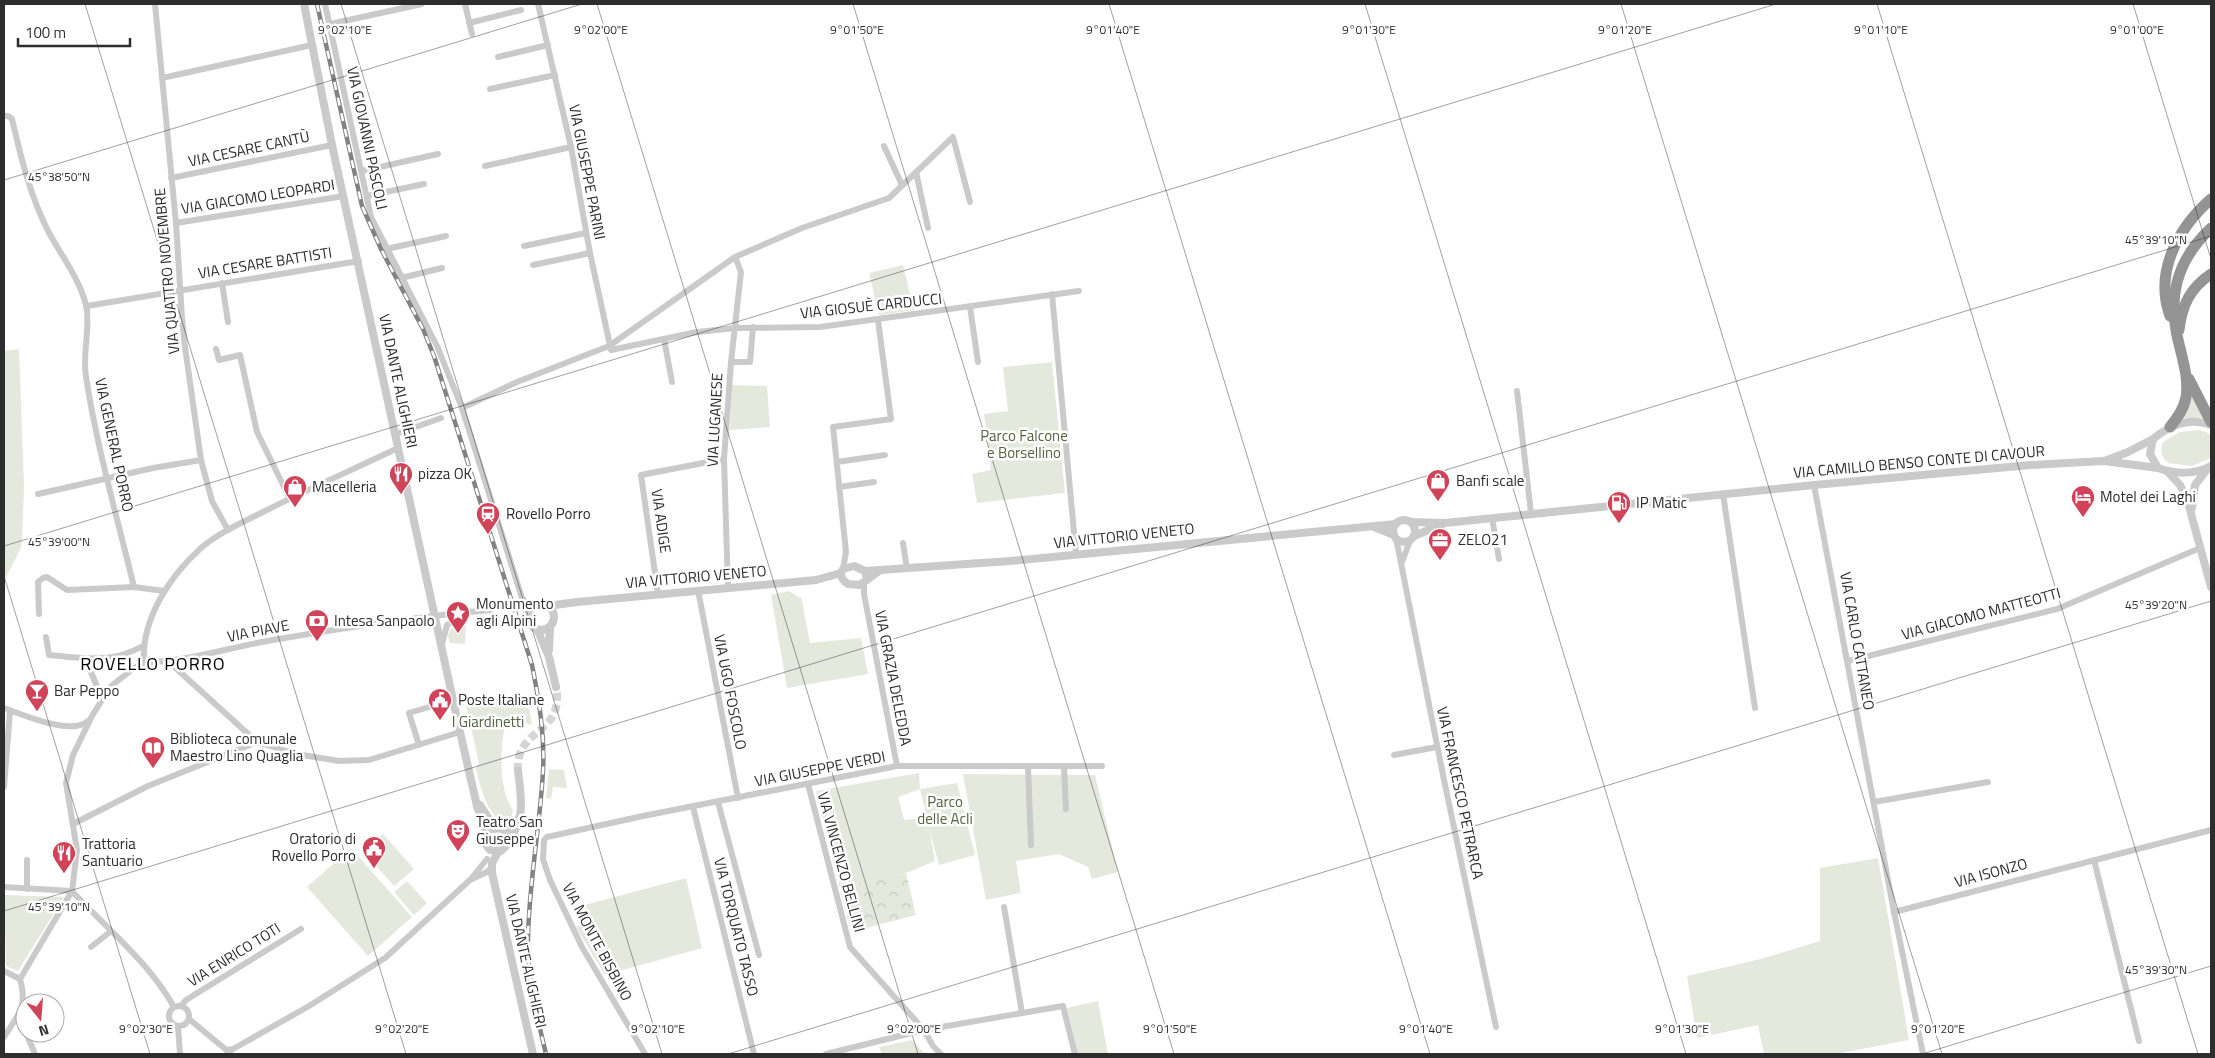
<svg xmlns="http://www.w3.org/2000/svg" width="2215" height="1058" font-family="'Titillium Web',sans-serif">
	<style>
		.green { fill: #e5e9dd; fill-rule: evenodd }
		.forest { fill: url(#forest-crowns) }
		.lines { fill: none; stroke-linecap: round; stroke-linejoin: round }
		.tertiary-tunnel { stroke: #d5d5d5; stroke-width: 8; stroke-dasharray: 8 4; stroke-linecap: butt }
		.minor { stroke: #cacaca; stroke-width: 6 }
		.tertiary { stroke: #cacaca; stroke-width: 8 }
		.motorway { stroke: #949494; stroke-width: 11 }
		.rail-casing { stroke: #828282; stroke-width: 4.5 }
		.rail { stroke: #fff; stroke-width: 2.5; stroke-dasharray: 8; stroke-linecap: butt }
		.ticks { fill: none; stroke: #2d2d2d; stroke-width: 1; stroke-opacity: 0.45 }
		.labels { text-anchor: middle; stroke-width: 5; stroke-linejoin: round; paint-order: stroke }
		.street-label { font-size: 15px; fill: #2d2d2d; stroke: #fff }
		.park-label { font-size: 15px; fill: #546440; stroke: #fff }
		.poi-label { font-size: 15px; fill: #2d2d2d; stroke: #fff; text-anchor: start }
		.quarter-label { font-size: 18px; letter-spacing: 1px; fill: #000; stroke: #fff }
		.ticks-label { font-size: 12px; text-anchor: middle; fill: #2d2d2d; stroke: #fff; stroke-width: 5; stroke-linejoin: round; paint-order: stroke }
	</style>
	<defs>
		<pattern id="forest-crowns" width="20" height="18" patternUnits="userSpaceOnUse" patternTransform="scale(1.25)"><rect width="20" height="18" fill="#e5e9dd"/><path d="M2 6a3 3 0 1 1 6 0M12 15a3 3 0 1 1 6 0" fill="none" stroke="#c5c8be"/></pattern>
	</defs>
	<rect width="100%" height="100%" fill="#fff"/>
	<g class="green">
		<path d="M903,265l11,45 -35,5 -10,-42z"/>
		<path d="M19,349l5,137 -2,55 -1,7 -17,33v-230z"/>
		<path d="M1052,362l13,131 -88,10 -5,-29 19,-4 -7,-56 24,-3 -5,-44z"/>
		<path d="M732,385l35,1 3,41 -40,3z"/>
		<path d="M2190,397h3l10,21h-20z"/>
		<path d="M2199,430l7,2 5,4v22l-19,8 -24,-3c-7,-7 -8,-12 -5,-21l17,-10z"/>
		<path d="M789,591l11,7 1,-2 9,47 51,-5 7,36 -81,14 -16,-93z"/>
		<path d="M466,620l-1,24 -15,-1c-6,-11 5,-20 16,-23z"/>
		<path d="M527,697l5,28 -17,-5 -11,10c-4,27 -5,57 9,81l-3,9 -7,2c-17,-9 -23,-36 -27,-53l3,-6 -13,-57z"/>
		<path d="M549,769l15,1 3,18 -14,-1 -2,12 -5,-1z"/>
		<path d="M919,773l1,16 37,-6 18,72 -36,10 -10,-37 6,33 -29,12 -66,15 -24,-97zM920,789l7,28 -23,3 -6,-23z"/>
		<path d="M963,774l132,1 23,97 -26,7 -4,-12 -29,-13 -43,7 5,32 -35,7z"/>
		<path d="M383,834l31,35 -20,17 -31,-35z"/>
		<path d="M351,848l61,69 -44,39 -61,-69z"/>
		<path d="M1878,858l31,182 -73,14h-72l-6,-29 -61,13 -10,-62 74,-17 59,-18v-73z"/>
		<path d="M686,878l16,70 -97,27 -29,-48 5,-2 -8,-17z"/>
		<path d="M407,881l20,22 -13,12 -20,-23z"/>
		<path d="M4,895l60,2 -46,74 -12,-5z"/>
		<path d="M1098,1001l10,53h-30l-11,-46z"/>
		<path d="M912,1040l13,14h-43l-3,-7z"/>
	</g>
	<path class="forest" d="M906,873l10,42 -65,17 -11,-44z"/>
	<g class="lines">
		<path class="tertiary-tunnel" d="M518,771c-3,-45 47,-35 38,-84"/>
		<g class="minor">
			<path d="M155,4l21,219 6,95 3,29 16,113 11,41 16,29"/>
			<path d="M325,4l46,213 66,129 25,62 66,209"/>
			<path d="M465,4l7,30"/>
			<path d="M538,4l33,143 19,106 21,97 86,-18 39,-4 84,-1 259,-36"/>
			<path d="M469,23l52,-13"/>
			<path d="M330,24l92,-20"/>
			<path d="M498,57l50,-12"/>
			<path d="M162,78l150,-33"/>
			<path d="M490,89l65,-14"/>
			<path d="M4,116h4l4,3c9,39 18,76 36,112 13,24 31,47 38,74 5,19 -4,50 0,72 11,71 31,140 48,210"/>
			<path d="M884,146l18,39"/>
			<path d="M485,166l86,-19"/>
			<path d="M362,171l76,-17"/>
			<path d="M916,172l12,56"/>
			<path d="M171,178l161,-33"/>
			<path d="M367,196l57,-12"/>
			<path d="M176,223l168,-27"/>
			<path d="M524,246l62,-13"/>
			<path d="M386,249l60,-13"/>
			<path d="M533,265l57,-12"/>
			<path d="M401,278l41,-10"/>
			<path d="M222,283l6,39"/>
			<path d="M1052,294l24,260"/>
			<path d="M87,306l272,-45"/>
			<path d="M970,307l8,55"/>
			<path d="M664,339l8,43"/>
			<path d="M216,349l3,11 21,-5 17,77 33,67"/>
			<path d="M731,362h19l3,-35"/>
			<path d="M1517,391l14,122"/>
			<path d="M462,408l55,-26 92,-36 126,-89 67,-29 87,-30 64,-61 17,65"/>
			<path d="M396,434l45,-16"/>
			<path d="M837,462l48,-7"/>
			<path d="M1814,485l80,427 29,142"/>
			<path d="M839,487l35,-5"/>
			<path d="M38,494l115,-26 48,-8"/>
			<path d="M1723,494l32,214"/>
			<path d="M1492,518l7,41"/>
			<path d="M1396,538l48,242 52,247"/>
			<path d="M903,543l4,26"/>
			<path d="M1402,562l8,-21"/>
			<path d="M843,569l3,-17 -13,-125 58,-8 -13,-99"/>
			<path d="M864,583v11l33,172"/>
			<path d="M728,588l-4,-129 7,-97 10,-90 -6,-15"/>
			<path d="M698,590l40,208"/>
			<path d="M658,594l-17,-119 83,-16"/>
			<path d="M524,600l4,4 7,2"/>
			<path d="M39,614l-1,-32 5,-4 4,-1 20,13 67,-3 30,4"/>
			<path d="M46,637l3,18c34,3 62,9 94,-9"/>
			<path d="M442,644l5,-19 16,-10"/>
			<path d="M90,659l1,13 11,27"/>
			<path d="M1848,661l209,-52 143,-61"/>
			<path d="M169,662l88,80 39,12 43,7 30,-1 91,-28"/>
			<path d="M144,663c46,-2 90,-17 135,-24 70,-12 141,-23 212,-29"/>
			<path d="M4,708c20,7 67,28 84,13"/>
			<path d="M419,745l-10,-32 20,-6"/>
			<path d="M1394,755l43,-8"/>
			<path d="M1028,767l3,78"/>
			<path d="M1064,767l2,42"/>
			<path d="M808,784l42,163 74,83 9,16 8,8"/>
			<path d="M4,787l6,-76"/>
			<path d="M718,802l41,153"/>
			<path d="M1874,802l114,-20"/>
			<path d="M693,807l61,247"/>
			<path d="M73,824l75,-38 109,-44"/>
			<path d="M27,860v29"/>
			<path d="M2094,860l45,181"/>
			<path d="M472,879l15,-7 4,-4"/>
			<path d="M4,887l68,4"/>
			<path d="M72,891c34,37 77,71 102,116"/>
			<path d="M1004,907l18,106"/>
			<path d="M1894,912l317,-82"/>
			<path d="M91,947l20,-16"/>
			<path d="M4,971l16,8"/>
			<circle cx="179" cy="1016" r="10"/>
			<path d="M181,1006l5,-6 115,-71"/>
			<path d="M23,1008l2,22"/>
			<path d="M189,1019l41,34"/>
			<path d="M178,1026l2,28"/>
			<path d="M26,1033l9,21"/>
			<path d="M4,1037c14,-22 24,-30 16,-58l52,-88 5,-41 -11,-67 7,-28 19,-39 18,-29 24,-19 10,-5c-3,-44 26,-87 57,-115 17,-15 40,-25 60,-35 45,-23 91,-43 137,-65"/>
			<path d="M227,1050l6,-1 76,-43 76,-48 86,-79 16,-20"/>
			<path d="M645,1054l-63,-107 -32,-67 -7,-21 1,-19 3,-3 96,-21 254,-50h205"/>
			<path d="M826,1054l98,-24 139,-24 12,48"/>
		</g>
		<g class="tertiary">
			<path d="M304,4l28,141 128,587 17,74 9,27"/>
			<path d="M2211,425c-21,-8 -41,0 -58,14l-3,15 8,14c17,6 37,7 53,-2"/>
			<path d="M2107,460l21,-8 25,-13"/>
			<path d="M2167,471l13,14 7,14 24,88"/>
			<path d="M2192,508l3,-23 13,-17"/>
			<circle cx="1404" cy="531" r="11"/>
			<path d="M1410,522l35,1 369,-38 216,-20 74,-4 54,7"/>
			<path d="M1374,527l20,8"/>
			<path d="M1414,536l29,-12"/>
			<path d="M865,571l145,-10 386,-37"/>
			<path d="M867,579l-2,-8 -11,-5 -11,3c-4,7 -1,11 5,15l12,1 19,-14"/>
			<circle cx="541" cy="617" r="13"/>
			<path d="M547,606l30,-4 239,-22 25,-7"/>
			<path d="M537,629l12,28 7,30"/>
			<path d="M549,650l1,-23"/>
			<path d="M480,805l11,17 7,5"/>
			<path d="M501,828l6,5v12l-6,6 -11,-1 -7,-9c2,-17 15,-11 27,-13l10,-11"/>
			<path d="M508,841c18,-21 13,-45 10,-70"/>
			<path d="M498,852l-6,11v10l41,181"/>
		</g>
		<g class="motorway">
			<path d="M2170,316c-16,-44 8,-88 41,-117"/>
			<path d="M2179,330c3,-25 11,-42 32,-56"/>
			<path d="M2189,379l22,43"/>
			<path d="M2170,427c7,-9 14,-18 16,-30 3,-17 -3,-36 -7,-53 -12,-46 -3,-83 32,-116"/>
		</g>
		<g class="rail-casing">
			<path id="rail" d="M317,4l45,202 19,43 42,80 11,27 98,309c7,35 13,70 11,106 -3,56 -14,111 -15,167 -1,40 9,78 18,116"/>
		</g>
		<use href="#rail" class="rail"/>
	</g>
	<path class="ticks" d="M85,4l321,1050M341,4l321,1050M597,4l321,1050M853,4l321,1050M1109,4l321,1050M1365,4l321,1050M1621,4l321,1050M1877,4l321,1050M2133,4l78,255M4,180l578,-176M4,546l1772,-542M4,576l146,478M4,911l2207,-675M728,1054l1483,-453M1922,1054l289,-88"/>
	<defs>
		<g id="restaurant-pin" transform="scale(1.25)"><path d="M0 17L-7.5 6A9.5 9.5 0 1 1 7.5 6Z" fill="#d14359" stroke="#fff"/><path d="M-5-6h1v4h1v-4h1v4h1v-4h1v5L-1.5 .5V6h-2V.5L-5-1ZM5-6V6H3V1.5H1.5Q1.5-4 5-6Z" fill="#fff"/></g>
		<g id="shop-pin" transform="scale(1.25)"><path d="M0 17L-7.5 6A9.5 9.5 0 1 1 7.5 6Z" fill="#d14359" stroke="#fff"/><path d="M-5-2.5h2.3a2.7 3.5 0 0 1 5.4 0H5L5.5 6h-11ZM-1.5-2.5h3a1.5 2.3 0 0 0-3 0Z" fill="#fff"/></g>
		<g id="hotel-pin" transform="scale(1.25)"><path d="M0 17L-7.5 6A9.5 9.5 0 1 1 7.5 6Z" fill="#d14359" stroke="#fff"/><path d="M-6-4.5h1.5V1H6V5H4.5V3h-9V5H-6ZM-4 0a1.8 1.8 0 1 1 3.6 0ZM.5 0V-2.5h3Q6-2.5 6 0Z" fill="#fff"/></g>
		<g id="fuel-pin" transform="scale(1.25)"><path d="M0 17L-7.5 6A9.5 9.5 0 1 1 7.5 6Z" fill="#d14359" stroke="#fff"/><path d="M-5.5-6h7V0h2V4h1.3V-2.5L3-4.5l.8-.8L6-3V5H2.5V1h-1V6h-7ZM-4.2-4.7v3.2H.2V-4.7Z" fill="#fff"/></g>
		<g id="station-pin" transform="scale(1.25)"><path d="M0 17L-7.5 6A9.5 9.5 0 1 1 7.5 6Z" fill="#d14359" stroke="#fff"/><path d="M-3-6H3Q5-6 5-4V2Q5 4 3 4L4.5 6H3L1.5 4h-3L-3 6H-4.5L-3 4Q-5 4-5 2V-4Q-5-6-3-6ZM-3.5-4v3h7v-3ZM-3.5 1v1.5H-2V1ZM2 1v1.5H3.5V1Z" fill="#fff"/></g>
		<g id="office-pin" transform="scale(1.25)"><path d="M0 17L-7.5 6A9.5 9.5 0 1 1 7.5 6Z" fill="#d14359" stroke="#fff"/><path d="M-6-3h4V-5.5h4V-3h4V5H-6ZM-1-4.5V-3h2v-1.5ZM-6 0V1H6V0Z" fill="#fff"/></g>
		<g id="sight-pin" transform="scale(1.25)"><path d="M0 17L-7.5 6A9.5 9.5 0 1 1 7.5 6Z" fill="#d14359" stroke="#fff"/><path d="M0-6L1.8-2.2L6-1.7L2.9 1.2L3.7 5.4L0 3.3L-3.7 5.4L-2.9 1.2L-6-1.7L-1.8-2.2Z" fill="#fff"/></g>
		<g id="bank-pin" transform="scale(1.25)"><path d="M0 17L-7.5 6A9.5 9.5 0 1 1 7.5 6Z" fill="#d14359" stroke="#fff"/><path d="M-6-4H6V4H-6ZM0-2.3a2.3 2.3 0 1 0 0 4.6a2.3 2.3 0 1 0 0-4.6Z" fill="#fff"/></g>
		<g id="bar-pin" transform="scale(1.25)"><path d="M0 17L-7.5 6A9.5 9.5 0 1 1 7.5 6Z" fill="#d14359" stroke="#fff"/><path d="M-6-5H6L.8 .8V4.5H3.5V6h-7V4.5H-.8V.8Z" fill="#fff"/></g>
		<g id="civic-pin" transform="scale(1.25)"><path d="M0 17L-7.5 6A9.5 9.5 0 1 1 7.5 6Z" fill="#d14359" stroke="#fff"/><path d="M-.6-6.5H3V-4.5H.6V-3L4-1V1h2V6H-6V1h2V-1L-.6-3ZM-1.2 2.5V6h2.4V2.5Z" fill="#fff"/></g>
		<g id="library-pin" transform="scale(1.25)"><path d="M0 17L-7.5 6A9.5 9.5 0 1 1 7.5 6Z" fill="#d14359" stroke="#fff"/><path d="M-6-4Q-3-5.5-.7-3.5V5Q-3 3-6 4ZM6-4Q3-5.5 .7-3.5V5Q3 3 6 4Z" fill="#fff"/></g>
		<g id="theatre-pin" transform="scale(1.25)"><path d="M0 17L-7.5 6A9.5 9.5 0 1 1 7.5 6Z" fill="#d14359" stroke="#fff"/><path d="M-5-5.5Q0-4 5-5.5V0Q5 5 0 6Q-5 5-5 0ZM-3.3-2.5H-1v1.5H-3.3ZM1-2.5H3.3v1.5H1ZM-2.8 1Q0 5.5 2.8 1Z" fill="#fff"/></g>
	</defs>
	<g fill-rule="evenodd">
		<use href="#restaurant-pin" x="401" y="474"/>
		<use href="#shop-pin" x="1438" y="481"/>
		<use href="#shop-pin" x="295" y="487"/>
		<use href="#hotel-pin" x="2083" y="497"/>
		<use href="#fuel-pin" x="1619" y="503"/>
		<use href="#station-pin" x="488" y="514"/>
		<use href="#office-pin" x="1440" y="540"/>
		<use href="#sight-pin" x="458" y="613"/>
		<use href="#bank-pin" x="317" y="621"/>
		<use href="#bar-pin" x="37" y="691"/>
		<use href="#civic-pin" x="440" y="700"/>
		<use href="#library-pin" x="153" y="748"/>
		<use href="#theatre-pin" x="458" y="831"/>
		<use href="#civic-pin" x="374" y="848"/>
		<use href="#restaurant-pin" x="64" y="853"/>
	</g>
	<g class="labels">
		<g class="street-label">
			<text transform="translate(367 138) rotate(78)" y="5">VIA GIOVANNI PASCOLI</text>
			<text transform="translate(249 149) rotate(-12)" y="5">VIA CESARE CANTÙ</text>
			<text transform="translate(587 172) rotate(79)" y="5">VIA GIUSEPPE PARINI</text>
			<text transform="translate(258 197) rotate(-9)" y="5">VIA GIACOMO LEOPARDI</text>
			<text transform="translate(265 263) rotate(-9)" y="5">VIA CESARE BATTISTI</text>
			<text transform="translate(167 271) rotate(-95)" y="5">VIA QUATTRO NOVEMBRE</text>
			<text transform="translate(871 306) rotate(-6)" y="5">VIA GIOSUÈ CARDUCCI</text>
			<text transform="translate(398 381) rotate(78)" y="5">VIA DANTE ALIGHIERI</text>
			<text transform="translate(715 420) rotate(-87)" y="5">VIA LUGANESE</text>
			<text transform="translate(114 445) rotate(78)" y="5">VIA GENERAL PORRO</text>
			<text transform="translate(1919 462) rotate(-5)" y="5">VIA CAMILLO BENSO CONTE DI CAVOUR</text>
			<text transform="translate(661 521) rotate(82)" y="5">VIA ADIGE</text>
			<text transform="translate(1124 536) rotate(-6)" y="5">VIA VITTORIO VENETO</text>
			<text transform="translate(696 577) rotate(-5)" y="5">VIA VITTORIO VENETO</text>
			<text transform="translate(1981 614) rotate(-15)" y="5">VIA GIACOMO MATTEOTTI</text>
			<text transform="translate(258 631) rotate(-11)" y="5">VIA PIAVE</text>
			<text transform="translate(1857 641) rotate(80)" y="5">VIA CARLO CATTANEO</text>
			<text transform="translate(893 678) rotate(79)" y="5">VIA GRAZIA DELEDDA</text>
			<text transform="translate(730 692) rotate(79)" y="5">VIA UGO FOSCOLO</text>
			<text transform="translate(820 769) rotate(-11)" y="5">VIA GIUSEPPE VERDI</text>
			<text transform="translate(1460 793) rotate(78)" y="5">VIA FRANCESCO PETRARCA</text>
			<text transform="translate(841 862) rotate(75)" y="5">VIA VINCENZO BELLINI</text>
			<text transform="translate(1991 873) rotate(-15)" y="5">VIA ISONZO</text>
			<text transform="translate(736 927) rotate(76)" y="5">VIA TORQUATO TASSO</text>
			<text transform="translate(597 942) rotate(62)" y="5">VIA MONTE BISBINO</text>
			<text transform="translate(234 955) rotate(-32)" y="5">VIA ENRICO TOTI</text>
			<text transform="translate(526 961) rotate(77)" y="5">VIA DANTE ALIGHIERI</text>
		</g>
		<g class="park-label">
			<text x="1024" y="441">Parco Falcone<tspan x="1024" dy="17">e Borsellino</tspan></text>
			<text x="488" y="727">I Giardinetti</text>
			<text x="945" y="807">Parco<tspan x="945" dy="17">delle Acli</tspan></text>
		</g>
		<g class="poi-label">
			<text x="418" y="479">pizza OK</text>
			<text x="1456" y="486">Banfi scale</text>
			<text x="312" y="492">Macelleria</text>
			<text x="2100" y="502">Motel dei Laghi</text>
			<text x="1636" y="508">IP Matic</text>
			<text x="506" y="519">Rovello Porro</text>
			<text x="1458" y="545">ZELO21</text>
			<text x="476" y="609">Monumento<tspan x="476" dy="17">agli Alpini</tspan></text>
			<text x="334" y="626">Intesa Sanpaolo</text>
			<text x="54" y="696">Bar Peppo</text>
			<text x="458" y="705">Poste Italiane</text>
			<text x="170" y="744">Biblioteca comunale<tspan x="170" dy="17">Maestro Lino Quaglia</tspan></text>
			<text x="476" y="827">Teatro San<tspan x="476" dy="17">Giuseppe</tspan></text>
			<text x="356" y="844" text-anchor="end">Oratorio di<tspan x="356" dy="17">Rovello Porro</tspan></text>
			<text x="82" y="849">Trattoria<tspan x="82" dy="17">Santuario</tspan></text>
		</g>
		<g class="quarter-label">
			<text x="153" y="670">ROVELLO PORRO</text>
		</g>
	</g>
	<g class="ticks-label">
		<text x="345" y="34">9°02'10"E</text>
		<text x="601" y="34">9°02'00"E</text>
		<text x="857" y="34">9°01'50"E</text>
		<text x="1113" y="34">9°01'40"E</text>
		<text x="1369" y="34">9°01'30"E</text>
		<text x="1625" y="34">9°01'20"E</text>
		<text x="1881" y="34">9°01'10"E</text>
		<text x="2137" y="34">9°01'00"E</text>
		<text x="59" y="181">45°38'50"N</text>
		<text x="2156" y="244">45°39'10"N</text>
		<text x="59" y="546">45°39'00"N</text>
		<text x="2156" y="609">45°39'20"N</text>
		<text x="59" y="911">45°39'10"N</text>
		<text x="2156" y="974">45°39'30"N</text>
		<text x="146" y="1033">9°02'30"E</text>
		<text x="402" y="1033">9°02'20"E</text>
		<text x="658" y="1033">9°02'10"E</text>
		<text x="914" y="1033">9°02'00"E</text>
		<text x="1170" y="1033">9°01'50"E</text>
		<text x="1426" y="1033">9°01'40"E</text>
		<text x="1682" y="1033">9°01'30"E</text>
		<text x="1938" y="1033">9°01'20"E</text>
	</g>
	<rect width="2215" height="1058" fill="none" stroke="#2d2d2d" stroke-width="10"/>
	<g transform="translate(40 1018) rotate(163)"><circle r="24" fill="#ffffff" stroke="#ababab"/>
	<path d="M0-4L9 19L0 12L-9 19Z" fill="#d14359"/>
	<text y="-8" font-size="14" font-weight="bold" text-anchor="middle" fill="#2d2d2d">N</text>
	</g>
	<path d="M18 38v8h112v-8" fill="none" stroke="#2d2d2d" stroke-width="2.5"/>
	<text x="25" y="38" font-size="15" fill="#2d2d2d" stroke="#ffffff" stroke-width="4" paint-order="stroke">100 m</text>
</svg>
